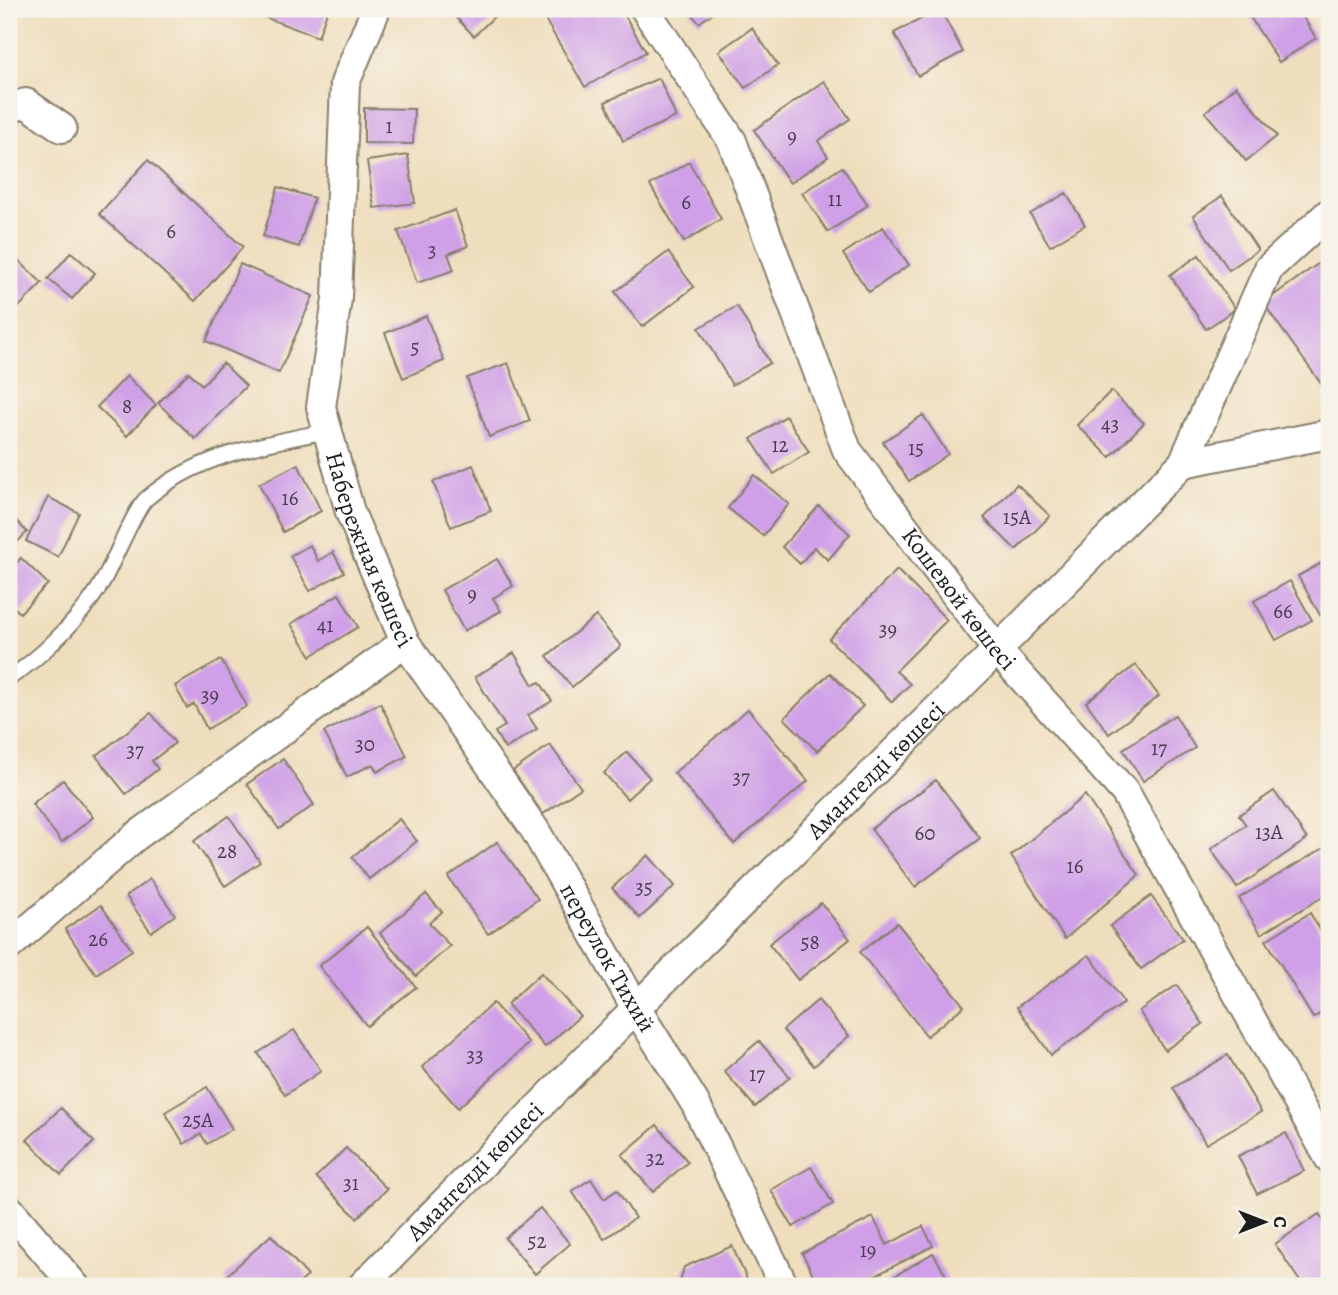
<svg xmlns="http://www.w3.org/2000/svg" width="1338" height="1295" font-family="Alegreya,serif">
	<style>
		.building { fill: #cfa0e7 }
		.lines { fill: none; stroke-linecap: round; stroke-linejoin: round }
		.service-casing { stroke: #867d6c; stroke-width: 18 }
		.minor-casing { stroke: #867d6c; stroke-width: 32 }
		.service { stroke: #fff; stroke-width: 14 }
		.minor { stroke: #fff; stroke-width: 28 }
		.labels { text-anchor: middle; stroke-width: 5; stroke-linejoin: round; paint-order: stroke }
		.number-label { font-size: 21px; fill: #493d4f }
		.street-label { font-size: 24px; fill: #1c1c1c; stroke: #f7f3e8 }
	</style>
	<rect width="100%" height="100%" fill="#f7f3e8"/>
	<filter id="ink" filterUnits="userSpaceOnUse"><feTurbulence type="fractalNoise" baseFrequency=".0143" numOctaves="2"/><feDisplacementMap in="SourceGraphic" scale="14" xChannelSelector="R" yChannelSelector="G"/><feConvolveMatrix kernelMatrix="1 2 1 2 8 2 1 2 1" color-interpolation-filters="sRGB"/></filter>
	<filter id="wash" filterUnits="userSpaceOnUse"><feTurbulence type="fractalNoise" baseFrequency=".00686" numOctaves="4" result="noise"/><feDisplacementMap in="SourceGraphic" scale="28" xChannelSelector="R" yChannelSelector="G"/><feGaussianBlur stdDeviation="1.57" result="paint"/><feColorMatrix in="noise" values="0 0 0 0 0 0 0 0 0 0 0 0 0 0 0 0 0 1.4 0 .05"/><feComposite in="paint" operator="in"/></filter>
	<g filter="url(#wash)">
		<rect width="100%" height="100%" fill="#efdebd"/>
		<g id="blocks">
			<g class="building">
				<path d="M255,9h73l-10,28 -65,-24z"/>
				<path d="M448,9h54l-28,27z"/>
				<path d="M559,9h62l25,43 -61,35 -42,-71z"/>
				<path d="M688,9h31l-20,14z"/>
				<path d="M940,9l23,43 -45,24 -24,-43z"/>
				<path d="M1245,9h53l18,29 -37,24z"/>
				<path d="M752,28l26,37 -33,23 -26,-37z"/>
				<path d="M659,78l17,39 -53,24 -18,-39z"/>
				<path d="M824,81l26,38 -32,22 10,16 -38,26 -36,-53z"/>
				<path d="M1236,86l41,50 -31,25 -41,-49z"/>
				<path d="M364,108l50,1 -1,35 -49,-1z"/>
				<path d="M408,155l7,48 -41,5 -7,-47z"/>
				<path d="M148,160l95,87 -48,54 -96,-87z"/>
				<path d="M689,162l32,57 -37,23 -34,-57z"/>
				<path d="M842,167l26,38 -40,27 -26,-39z"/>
				<path d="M278,187l36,11 -15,49 -36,-11z"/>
				<path d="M1066,193l19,32 -35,21 -20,-32z"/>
				<path d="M1222,196l36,54 -29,20 -36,-54z"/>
				<path d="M455,210l13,36 -20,8 6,16 -37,13 -19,-52z"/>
				<path d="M883,227l26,38 -40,27 -26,-38z"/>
				<path d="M71,252l24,21 -23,26 -24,-20z"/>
				<path d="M668,252l26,35 -52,40 -27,-35z"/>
				<path d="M1199,255l36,54 -29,20 -36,-54z"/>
				<path d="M1329,256v130l-4,3 -62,-86z"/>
				<path d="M16,258l26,25 -33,34v-52z"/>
				<path d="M240,264l73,32 -34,77 -73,-32z"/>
				<path d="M737,306l33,57 -38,22 -33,-57z"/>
				<path d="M426,316l18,45 -41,17 -18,-45z"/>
				<path d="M223,363l23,23 -51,53 -37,-36 31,-31 13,13z"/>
				<path d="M508,363l22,58 -41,16 -22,-59z"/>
				<path d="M127,376l29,29 -29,31 -30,-29z"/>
				<path d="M1111,391l33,32 -34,34 -33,-32z"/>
				<path d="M923,415l25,39 -39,27 -26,-39z"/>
				<path d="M786,416l23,36 -35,22 -23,-35z"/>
				<path d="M298,464l23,47 -38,21 -24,-48z"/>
				<path d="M473,465l18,46 -40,16 -18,-45z"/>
				<path d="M754,475l35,29 -26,32 -35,-28z"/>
				<path d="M1017,484l33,32 -34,34 -32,-32z"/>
				<path d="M48,497l31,16 -21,44 -32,-16z"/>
				<path d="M819,506l31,28 -22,26 -14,-13 -14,17 -18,-17z"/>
				<path d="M9,513l18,19 -18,19z"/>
				<path d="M310,545l8,16 15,-9 11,20 -34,19 -20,-35z"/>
				<path d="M21,558l27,26 -28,29 -11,-11v-31z"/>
				<path d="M497,559l16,27 -20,12 8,13 -37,20 -22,-41z"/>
				<path d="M1329,559v51l-9,5 -22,-39z"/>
				<path d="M897,570l50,50 -51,51 14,13 -18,18 -63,-63z"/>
				<path d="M1290,581l22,39 -36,20 -22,-39z"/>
				<path d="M339,594l19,33 -47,29 -20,-32z"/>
				<path d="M596,616l25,30 -49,41 -25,-31z"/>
				<path d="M514,653l19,32 7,-3 12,19 -24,14 9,14 -32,20 -10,-17 10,-6 -30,-49z"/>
				<path d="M221,660l26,46 -40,23 -13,-25 -7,4 -12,-22z"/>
				<path d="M1136,665l23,31 -50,38 -23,-32z"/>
				<path d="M830,673l33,33 -46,45 -33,-33z"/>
				<path d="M380,703l27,53 -30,16 -4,-8 -26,13 -23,-45z"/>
				<path d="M748,709l60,72 -74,63 -60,-71z"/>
				<path d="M151,713l24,30 -23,18 6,8 -32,25 -30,-38z"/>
				<path d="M1175,715l20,33 -52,33 -20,-32z"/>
				<path d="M550,745l31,43 -38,26 -30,-43z"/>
				<path d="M627,752l23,26 -23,21 -23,-26z"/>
				<path d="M283,759l31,46 -35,24 -32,-45z"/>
				<path d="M63,780l30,37 -31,25 -30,-38z"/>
				<path d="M936,780l44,58 -65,49 -44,-58z"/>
				<path d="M1274,791l33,48 -70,49 -26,-39 35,-24 -7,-10z"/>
				<path d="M1085,795l54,80 -74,64 -54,-83z"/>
				<path d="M229,816l31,46 -35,24 -31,-45z"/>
				<path d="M399,819l18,22 -48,38 -17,-22z"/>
				<path d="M497,842l41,57 -50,35 -40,-57z"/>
				<path d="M1329,845v48l-68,41 -22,-36z"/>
				<path d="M648,855l27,31 -35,32 -28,-30z"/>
				<path d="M150,879l25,36 -24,17 -25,-36z"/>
				<path d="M426,894l16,18 -13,11 21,23 -34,30 -36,-43z"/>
				<path d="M1151,896l32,43 -42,30 -31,-43z"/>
				<path d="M821,903l29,36 -52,41 -29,-36z"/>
				<path d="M101,905l31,45 -36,24 -31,-45z"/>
				<path d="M1310,913l19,32v63l-16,10 -47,-78z"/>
				<path d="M897,923l67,83 -37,30 -67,-84z"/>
				<path d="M367,927l49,60 -49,39 -48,-60z"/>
				<path d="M1089,955l35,48 -73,52 -34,-48z"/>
				<path d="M541,973l39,43 -35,31 -38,-43z"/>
				<path d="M1177,985l26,39 -38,26 -26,-39z"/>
				<path d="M818,1000l31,36 -35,30 -31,-36z"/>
				<path d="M493,1003l36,40 -71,65 -36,-41z"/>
				<path d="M294,1030l27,41 -36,24 -27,-42z"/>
				<path d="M759,1041l31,36 -35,30 -31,-36z"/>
				<path d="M1228,1055l33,57 -55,32 -33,-56z"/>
				<path d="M207,1087l25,42 -25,15 -6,-10 -17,10 -19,-32z"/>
				<path d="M61,1108l33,34 -33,33 -34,-35z"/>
				<path d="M657,1125l31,37 -35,30 -31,-37z"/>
				<path d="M1286,1133l18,38 -47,23 -19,-38z"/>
				<path d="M346,1148l41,41 -30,29 -41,-41z"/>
				<path d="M811,1167l22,37 -40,23 -22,-37z"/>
				<path d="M591,1179l13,20 13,-9 18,28 -31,21 -32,-48z"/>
				<path d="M540,1208l30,36 -35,30 -30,-36z"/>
				<path d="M1319,1214l10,15v46l-16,11h-10l-28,-42z"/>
				<path d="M873,1217l14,28 36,-19 10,20 -78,40h-36l-17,-33z"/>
				<path d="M271,1235l37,41 -12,10h-65l-7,-8z"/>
				<path d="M732,1246l18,40h-71l5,-19z"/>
				<path d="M933,1253l19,33h-74z"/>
			</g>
		</g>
	</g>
	<g filter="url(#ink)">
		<use href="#blocks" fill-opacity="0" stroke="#867d6c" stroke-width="2"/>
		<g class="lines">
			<g class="service-casing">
				<path id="service" d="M9,678c32,-20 77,-65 95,-99 9,-16 31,-70 42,-80 51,-44 117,-55 182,-68"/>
			</g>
			<g class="minor-casing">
				<g id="minor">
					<path id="s1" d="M376,9l-31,74 -8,216 -16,108 29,105 55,130 130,188 101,178 59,95 89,183"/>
					<path id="s2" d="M645,9l87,132 115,309 150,200 128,142 204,366"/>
					<path d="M9,108l17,-5 36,25"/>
					<path d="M1183,463l146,-29"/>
					<path d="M9,946l126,-109 270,-195"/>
					<path d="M9,1209l66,77"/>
					<path id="s3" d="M362,1286l274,-278 361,-358 186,-187 86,-195 60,-55"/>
				</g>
			</g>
			<use href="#service" class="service"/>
			<use href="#minor" class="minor"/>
		</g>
	</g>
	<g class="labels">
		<g class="number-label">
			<text x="389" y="133">1</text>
			<text x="792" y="143">9</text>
			<text x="835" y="206">11</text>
			<text x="686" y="209">6</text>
			<text x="171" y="238">6</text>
			<text x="432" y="257">3</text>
			<text x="415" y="354">5</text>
			<text x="127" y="413">8</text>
			<text x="1110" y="431">43</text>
			<text x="780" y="452">12</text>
			<text x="916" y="455">15</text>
			<text x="290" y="505">16</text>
			<text x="1017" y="524">15А</text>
			<text x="472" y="601">9</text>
			<text x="1283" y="618">66</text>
			<text x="325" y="632">41</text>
			<text x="888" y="636">39</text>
			<text x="210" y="702">39</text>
			<text x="365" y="751">30</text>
			<text x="1159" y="755">17</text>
			<text x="135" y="757">37</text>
			<text x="741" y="784">37</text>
			<text x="1269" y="839">13А</text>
			<text x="925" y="840">60</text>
			<text x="227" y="858">28</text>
			<text x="1075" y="873">16</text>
			<text x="644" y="894">35</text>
			<text x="98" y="946">26</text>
			<text x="810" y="949">58</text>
			<text x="475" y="1062">33</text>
			<text x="757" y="1081">17</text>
			<text x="198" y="1127">25А</text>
			<text x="655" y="1165">32</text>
			<text x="351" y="1190">31</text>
			<text x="537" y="1248">52</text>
			<text x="868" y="1257">19</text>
		</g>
		<g class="street-label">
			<text dy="8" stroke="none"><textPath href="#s1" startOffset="556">Набережная көшесі</textPath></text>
			<text dy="8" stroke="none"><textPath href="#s2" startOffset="674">Кошевой көшесі</textPath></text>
			<text dy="8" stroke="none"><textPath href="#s3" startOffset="728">Амангелді көшесі</textPath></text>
			<text dy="8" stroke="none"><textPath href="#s1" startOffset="1031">переулок Тихий</textPath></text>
			<text dy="8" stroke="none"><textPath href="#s3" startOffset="161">Амангелді көшесі</textPath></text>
		</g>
	</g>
	<rect width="1338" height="1295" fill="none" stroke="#f7f3e8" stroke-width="35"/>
	<g transform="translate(1264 1222) rotate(90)" stroke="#f7f3e8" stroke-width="5" paint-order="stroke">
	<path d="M0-5L12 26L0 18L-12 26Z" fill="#1c1c1c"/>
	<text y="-10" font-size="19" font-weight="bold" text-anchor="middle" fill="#1c1c1c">С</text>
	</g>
</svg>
